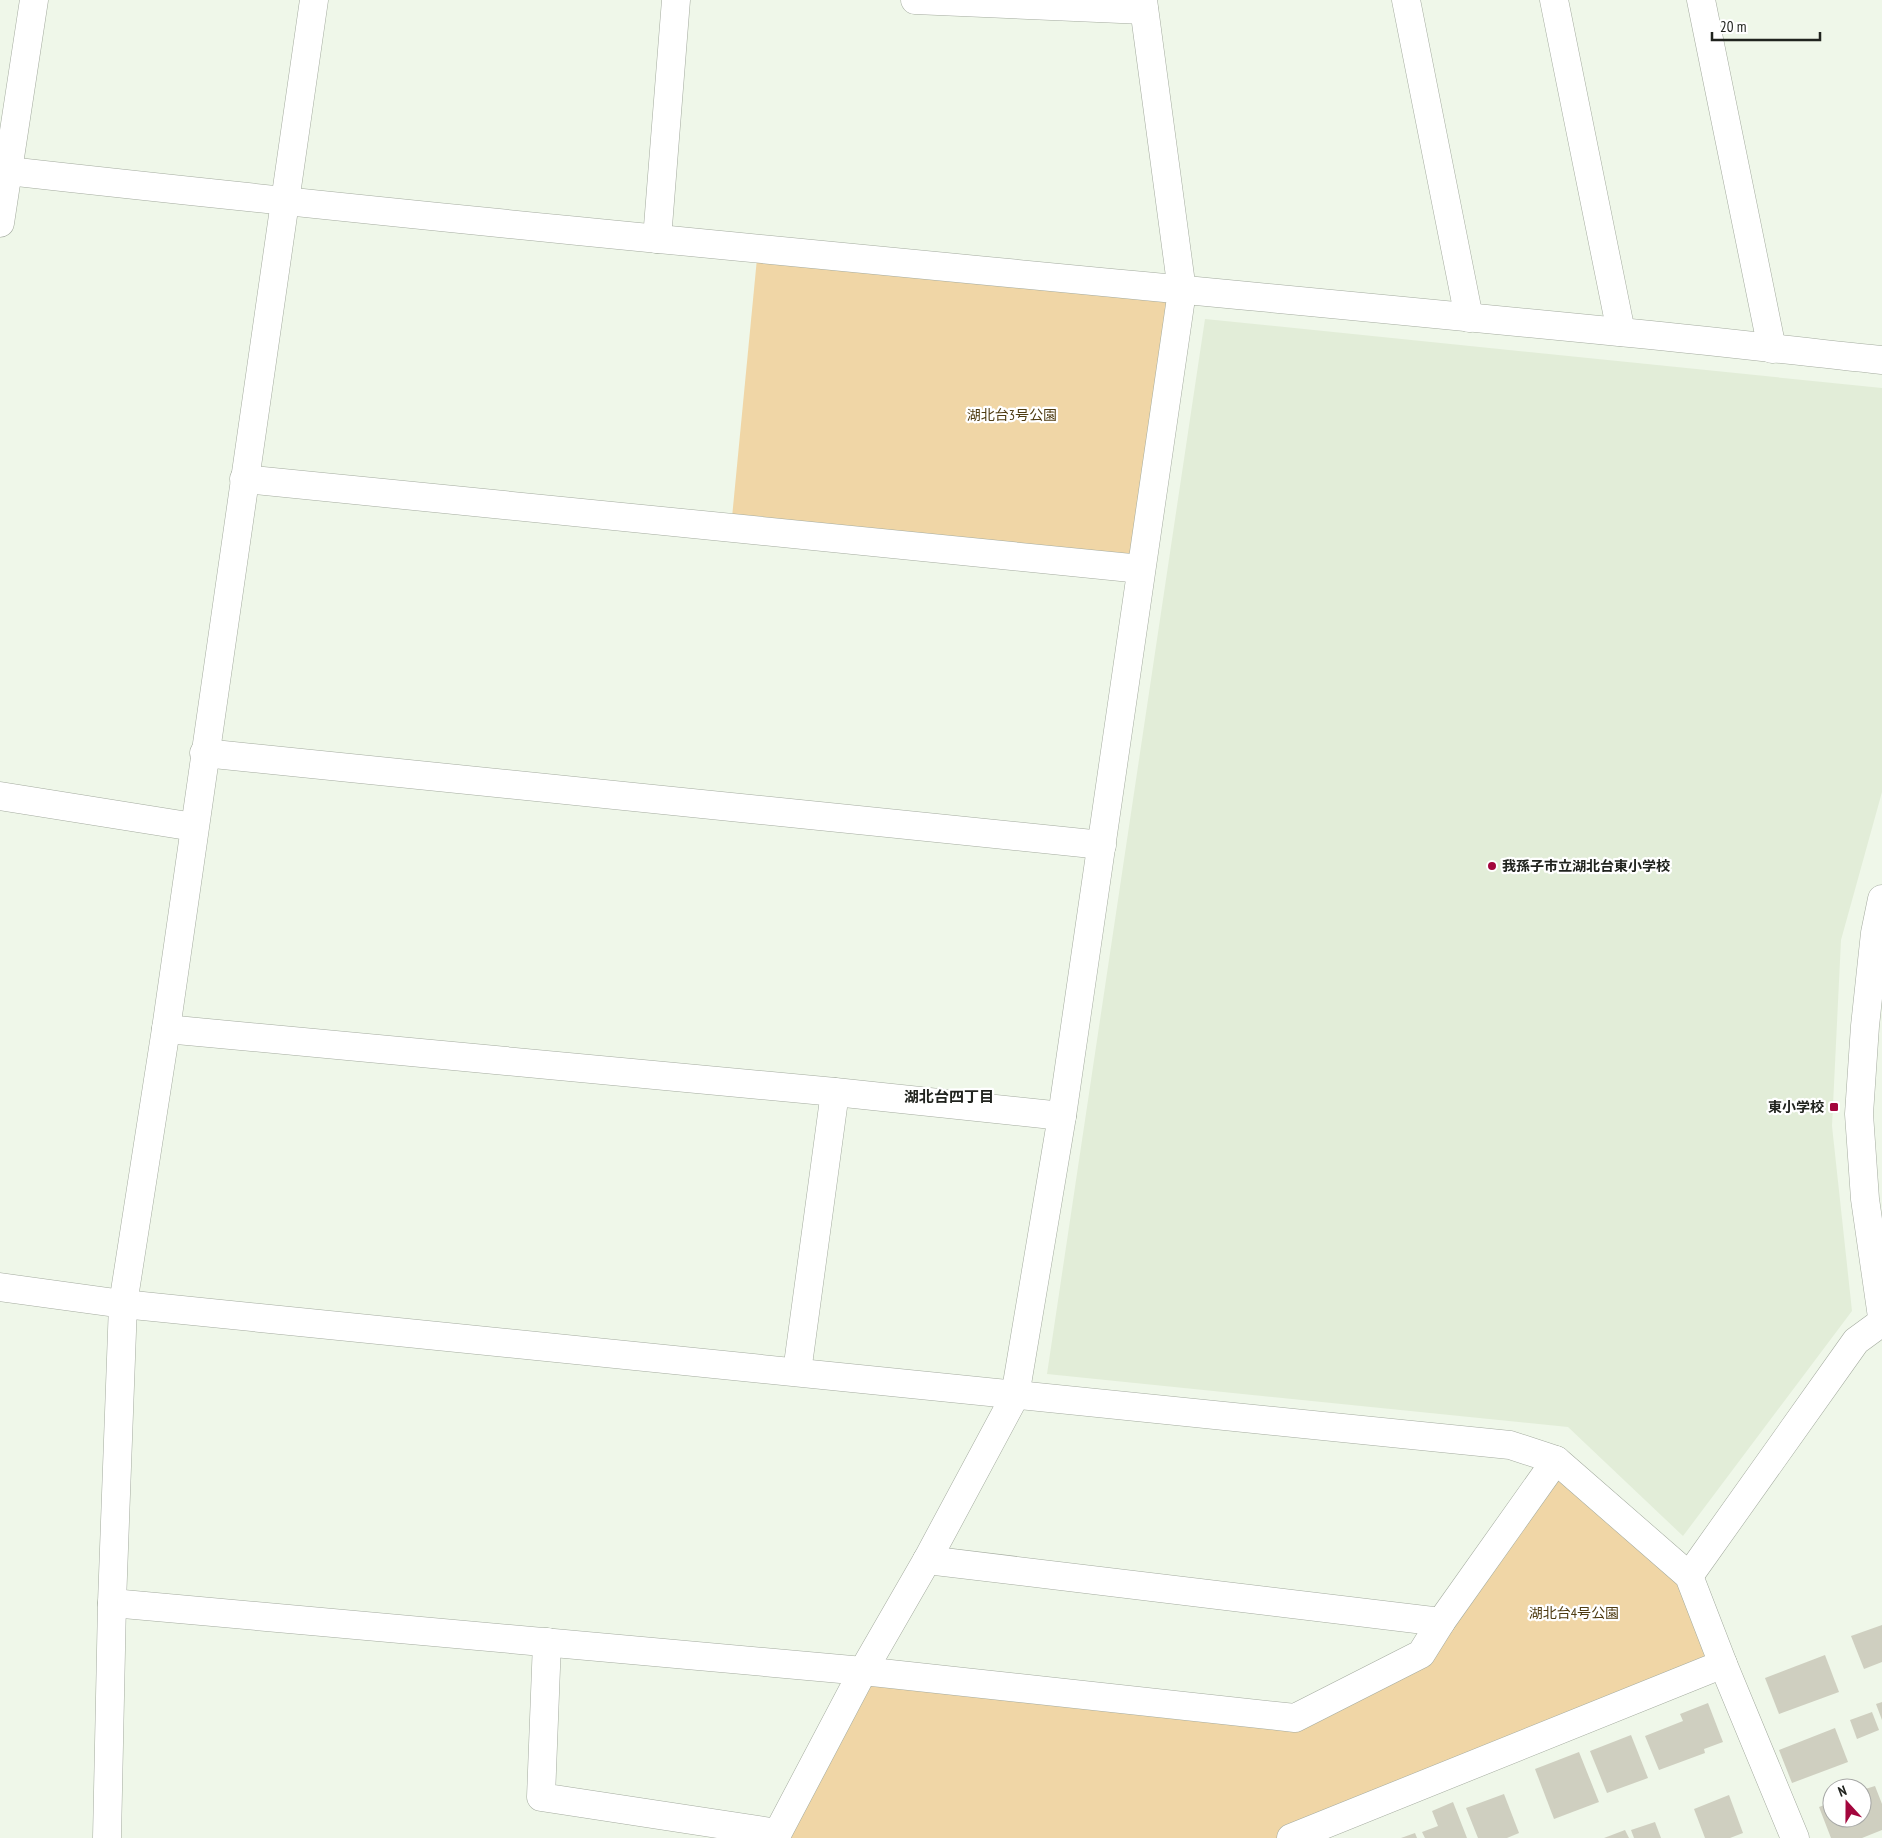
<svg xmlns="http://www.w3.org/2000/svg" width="1882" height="1838" font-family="'PT Sans Narrow','Noto Sans JP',sans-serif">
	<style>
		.built { fill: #e2edd8 }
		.green { fill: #f0d6a6 }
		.building { fill: #cfcfc0 }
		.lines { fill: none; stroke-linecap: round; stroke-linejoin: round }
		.minor-casing { stroke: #a4ab9f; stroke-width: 29 }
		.minor { stroke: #fff; stroke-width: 28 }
		.poi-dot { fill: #a3063d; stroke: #fff; stroke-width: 2 }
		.labels { text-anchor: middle; stroke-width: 4.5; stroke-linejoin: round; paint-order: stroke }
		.park-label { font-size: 14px; fill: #4e3b11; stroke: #fff }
		.poi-label { font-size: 14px; font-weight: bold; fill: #20231e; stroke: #fff; text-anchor: start }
		.neighbourhood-label { font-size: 15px; font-weight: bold; fill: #20231e; stroke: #fff }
	</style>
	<rect width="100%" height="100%" fill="#eff7e9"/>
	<path class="built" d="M1205,319l677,69v404l-41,148 -9,186 20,185 -169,225 -115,-109 -521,-53z"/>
	<g class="green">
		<path d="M758,248l424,43 -41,278 -410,-41z"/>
		<path d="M1556,1460l133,116 34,88 -432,174h-516l88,-167 433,47 125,-64z"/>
	</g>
	<g class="building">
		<path d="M1882,1625v37l-18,7 -13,-33z"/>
		<path d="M1825,1655l14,37 -60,22 -14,-36z"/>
		<path d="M1882,1702v18l-6,-16z"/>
		<path d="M1708,1703l15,39 -19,7 1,4 -46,17 -14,-34 38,-15 -3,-7z"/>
		<path d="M1872,1712l7,18 -22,9 -7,-19z"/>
		<path d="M1835,1728l13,34 -56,21 -13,-33z"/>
		<path d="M1631,1735l17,43 -41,15 -17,-42z"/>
		<path d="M1579,1752l20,50 -45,17 -19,-50z"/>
		<path d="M1875,1786l7,18v26l-20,8h-31l-12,-31 13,-5v16h30v-28z"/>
		<path d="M1504,1794l15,39 -12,5h-29l-12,-30z"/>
		<path d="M1729,1795l14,38 -13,5h-25l-11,-29z"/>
		<path d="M1453,1802l14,36h-42l-3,-6 16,-6 -6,-15z"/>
		<path d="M1655,1822l6,16h-27l-3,-8z"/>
		<path d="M1625,1830l4,8h-25z"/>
		<path d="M1415,1833l2,5h-16z"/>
	</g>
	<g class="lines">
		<g class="minor-casing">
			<g id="minor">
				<path d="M915,0l229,10"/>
				<path d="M1406,0l63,318"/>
				<path d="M1554,0l67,332"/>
				<path d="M1701,0l71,349"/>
				<path d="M8,171c536,60 1074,108 1611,161 87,8 175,19 263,28"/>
				<path d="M0,223l34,-223"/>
				<path d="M657,239l19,-239"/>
				<path d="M244,479l897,90"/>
				<path d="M204,753l898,92"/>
				<path d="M0,796l194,31"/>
				<path d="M1882,899l-7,34 -10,93 -6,88 6,85 17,118"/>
				<path d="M166,1029l669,63 227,24"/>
				<path d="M0,1287l123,17 1387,141 46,15 133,116 34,88 72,174"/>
				<path d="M797,1372l38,-280"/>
				<path d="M927,1560l514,62"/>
				<path d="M1689,1576l167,-235 26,-19"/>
				<path d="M112,1603l751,68 432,47 126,-64 20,-32 115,-162"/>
				<path d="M547,1642l-6,155 236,36"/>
				<path d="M107,1838l5,-235 11,-299 43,-275 148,-1029"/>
				<path d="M775,1838l88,-167 64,-111 88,-164 47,-280 120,-825 -39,-291"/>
				<path d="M1291,1838l432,-174"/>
			</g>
		</g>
		<use href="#minor" class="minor"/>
	</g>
	<g class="poi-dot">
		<circle cx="1492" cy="866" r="5"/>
		<rect x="1829" y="1102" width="10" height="10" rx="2.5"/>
	</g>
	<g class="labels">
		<g class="park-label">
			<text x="1012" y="420">湖北台3号公園</text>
			<text x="1574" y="1618">湖北台4号公園</text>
		</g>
		<g class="poi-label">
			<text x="1502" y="871">我孫子市立湖北台東小学校</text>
			<text x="1824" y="1112" text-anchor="end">東小学校</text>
		</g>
		<g class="neighbourhood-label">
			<text x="949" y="1102">湖北台四丁目</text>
		</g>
	</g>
	<g transform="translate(1847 1803) rotate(339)"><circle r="24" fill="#ffffff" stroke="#a6a7a5"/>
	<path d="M0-4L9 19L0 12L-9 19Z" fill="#a3063d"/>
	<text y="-8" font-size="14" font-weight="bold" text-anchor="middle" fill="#20231e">N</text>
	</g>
	<path d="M1712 32v8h108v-8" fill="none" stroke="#20231e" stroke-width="2.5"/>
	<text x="1720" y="32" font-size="15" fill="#20231e" stroke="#ffffff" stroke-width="4" paint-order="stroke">20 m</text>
</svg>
